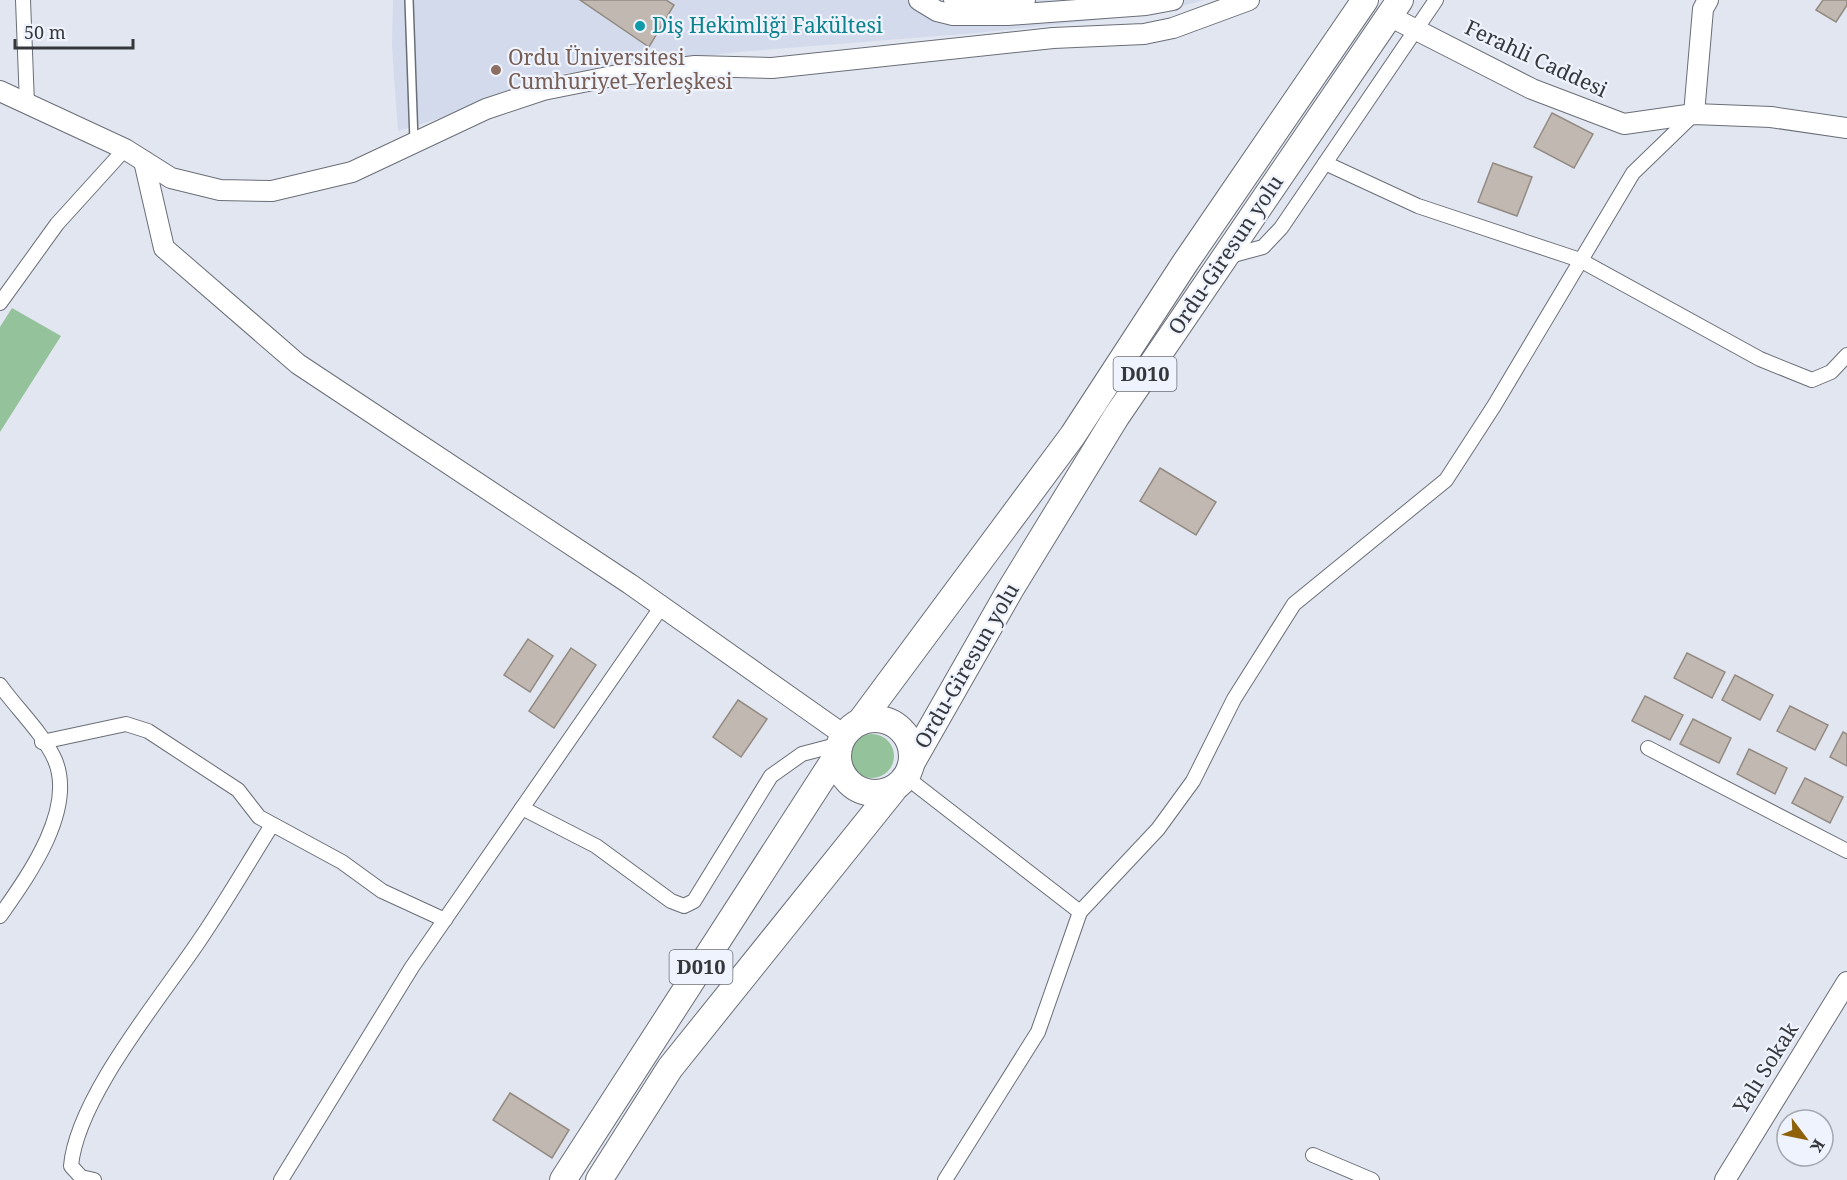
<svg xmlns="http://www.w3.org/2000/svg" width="1847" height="1180" font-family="'Noto Serif',serif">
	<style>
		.built { fill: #d2daeb }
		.green { fill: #94c29a }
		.building { fill: #c1b9b1; stroke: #938b83; stroke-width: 1.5 }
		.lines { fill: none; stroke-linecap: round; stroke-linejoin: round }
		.lane-casing { stroke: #6a6e77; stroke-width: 10 }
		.street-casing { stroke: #6a6e77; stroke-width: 16 }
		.secondary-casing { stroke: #6a6e77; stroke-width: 22 }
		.highway-casing { stroke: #6a6e77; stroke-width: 28 }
		.lane { stroke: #fff; stroke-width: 7 }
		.street { stroke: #fff; stroke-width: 14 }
		.secondary { stroke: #fff; stroke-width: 20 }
		.highway { stroke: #fff; stroke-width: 26 }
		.culture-dot { fill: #0f9aa8; stroke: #eef3fd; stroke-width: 2 }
		.education-dot { fill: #8d6e63; stroke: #eef3fd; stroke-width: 2 }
		.labels { text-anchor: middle; stroke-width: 4.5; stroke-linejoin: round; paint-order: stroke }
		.shield { fill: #eef3fd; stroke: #6c6f75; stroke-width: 1.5 }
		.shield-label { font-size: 20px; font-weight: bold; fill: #35373b }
		.culture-label { font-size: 21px; fill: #0d838f; stroke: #eef3fd; text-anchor: start }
		.education-label { font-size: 21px; fill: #785e54; stroke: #eef3fd; text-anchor: start }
		.street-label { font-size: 21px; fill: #35373b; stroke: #eef3fd }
	</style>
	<rect width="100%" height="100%" fill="#e1e6f0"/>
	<path class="built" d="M393,0h812l-60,15 -169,18 -238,19 -187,23 -101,40 -52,16 -6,-84z"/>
	<g class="green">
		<path d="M12,308l49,28 -61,96v-105z"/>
		<circle cx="872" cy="756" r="22"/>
	</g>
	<g class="building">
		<path d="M580,0h86l8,5 -25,42z"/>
		<path d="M1823,0h24v5l-11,17 -20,-12z"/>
		<path d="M1552,113l41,21 -19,34 -40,-21z"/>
		<path d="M1493,163l39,14 -15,39 -39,-14z"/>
		<path d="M1160,468l56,34 -20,33 -56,-34z"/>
		<path d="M528,639l25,17 -23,36 -26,-17z"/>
		<path d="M571,648l25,17 -42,63 -25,-17z"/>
		<path d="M1687,653l38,19 -13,26 -38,-20z"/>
		<path d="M1735,675l38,20 -13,25 -38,-20z"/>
		<path d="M1645,696l38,19 -13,25 -38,-19z"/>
		<path d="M738,700l29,19 -26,38 -28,-20z"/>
		<path d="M1790,706l38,19 -13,25 -38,-19z"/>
		<path d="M1693,719l38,19 -12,25 -39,-19z"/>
		<path d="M1843,732l4,2v32l-17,-9z"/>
		<path d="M1749,749l38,19 -12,26 -38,-20z"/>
		<path d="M1805,778l38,19 -13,26 -38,-20z"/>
		<path d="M510,1093l59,37 -17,28 -59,-38z"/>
	</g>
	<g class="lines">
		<g class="lane-casing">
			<path id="lane" d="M409,0l5,141"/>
		</g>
		<g class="street-casing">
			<g id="street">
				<path d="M23,0l4,104"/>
				<path d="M1325,163l93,43 162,54 180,99 52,21 19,-8 16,-17"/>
				<path d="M1226,257l37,-10 18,-19 155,-228"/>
				<path d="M0,303l57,-79 68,-75"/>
				<path d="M0,685c17,24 43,48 55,75 21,50 -27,116 -55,156"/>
				<path d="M42,742l84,-18 22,7 90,59 21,27 83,45 40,29 63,29"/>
				<path d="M1648,748l199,103"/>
				<path d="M906,777l174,135"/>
				<path d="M522,808l74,38 75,55 13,5 10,-5 77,-125 31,-22 38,-10"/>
				<path d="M1313,1155l59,25"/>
				<path d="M94,1180l-13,-3 -10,-11c6,-68 89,-167 128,-225 26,-38 49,-78 73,-116"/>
				<path d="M281,1180l131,-213 250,-361"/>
				<path d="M945,1180l93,-148 42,-120 78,-83 35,-48 41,-82 60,-95 152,-124 48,-74 139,-233 61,-59"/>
			</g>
		</g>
		<g class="secondary-casing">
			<g id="secondary">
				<path d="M919,0l18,11 16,4h55l138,-10 27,-5"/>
				<path d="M954,0l36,3 35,-3"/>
				<path d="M1389,16l143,73 92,35 70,-10 77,3 76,11"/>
				<path d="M0,91l125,58 46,29 49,12 52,1 80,-19 134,-63 57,-19 70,-14 82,-10 77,2 281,-30 91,-4 29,-6 76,-28"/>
				<path d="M1694,114l9,-105 5,-9"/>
				<path d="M144,161l20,87 134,116 332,220 214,151"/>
				<path d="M1725,1180l122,-198"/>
			</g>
		</g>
		<g class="highway-casing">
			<g id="highway">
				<circle cx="875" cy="756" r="37"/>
				<path d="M860,722l213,-287 112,-172 180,-263"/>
				<path d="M912,762l98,-172 106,-173 284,-417"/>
				<path d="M563,1180l275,-426"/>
				<path d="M599,1180l71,-112 224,-279"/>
			</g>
		</g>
		<use href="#lane" class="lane"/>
		<use href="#street" class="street"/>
		<use href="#secondary" class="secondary"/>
		<use href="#highway" class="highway"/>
	</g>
	<circle class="culture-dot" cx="640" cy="26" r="6"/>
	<circle class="education-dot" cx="496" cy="70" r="6"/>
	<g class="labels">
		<g class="shield">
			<rect x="1113.5" y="357" width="63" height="34" rx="4.5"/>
			<rect x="669.5" y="950" width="63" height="34" rx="4.5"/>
		</g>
		<g class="shield-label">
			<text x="1145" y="381">D010</text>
			<text x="701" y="974">D010</text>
		</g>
		<g class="culture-label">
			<text x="652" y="33">Diş Hekimliği Fakültesi</text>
		</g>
		<g class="education-label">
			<text x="508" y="65">Ordu Üniversitesi<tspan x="508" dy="24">Cumhuriyet Yerleşkesi</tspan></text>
		</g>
		<g class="street-label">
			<text transform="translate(1536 59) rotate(25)" y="7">Ferahli Caddesi</text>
			<text transform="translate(1226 255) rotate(-56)" y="7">Ordu-Giresun yolu</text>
			<text transform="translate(967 666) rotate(-60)" y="7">Ordu-Giresun yolu</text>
			<text transform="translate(1766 1068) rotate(-58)" y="7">Yalı Sokak</text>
		</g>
	</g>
	<g transform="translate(1805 1138) rotate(122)"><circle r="28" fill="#eef3fd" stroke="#a4a8af" stroke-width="1.5"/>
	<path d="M0-4.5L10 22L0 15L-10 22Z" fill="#8f610a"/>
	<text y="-9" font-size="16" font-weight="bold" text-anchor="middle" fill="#35373b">K</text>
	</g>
	<path d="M15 39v9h118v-9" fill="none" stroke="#35373b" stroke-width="3"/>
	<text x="24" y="39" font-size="18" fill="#35373b" stroke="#eef3fd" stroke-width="4.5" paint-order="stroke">50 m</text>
</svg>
